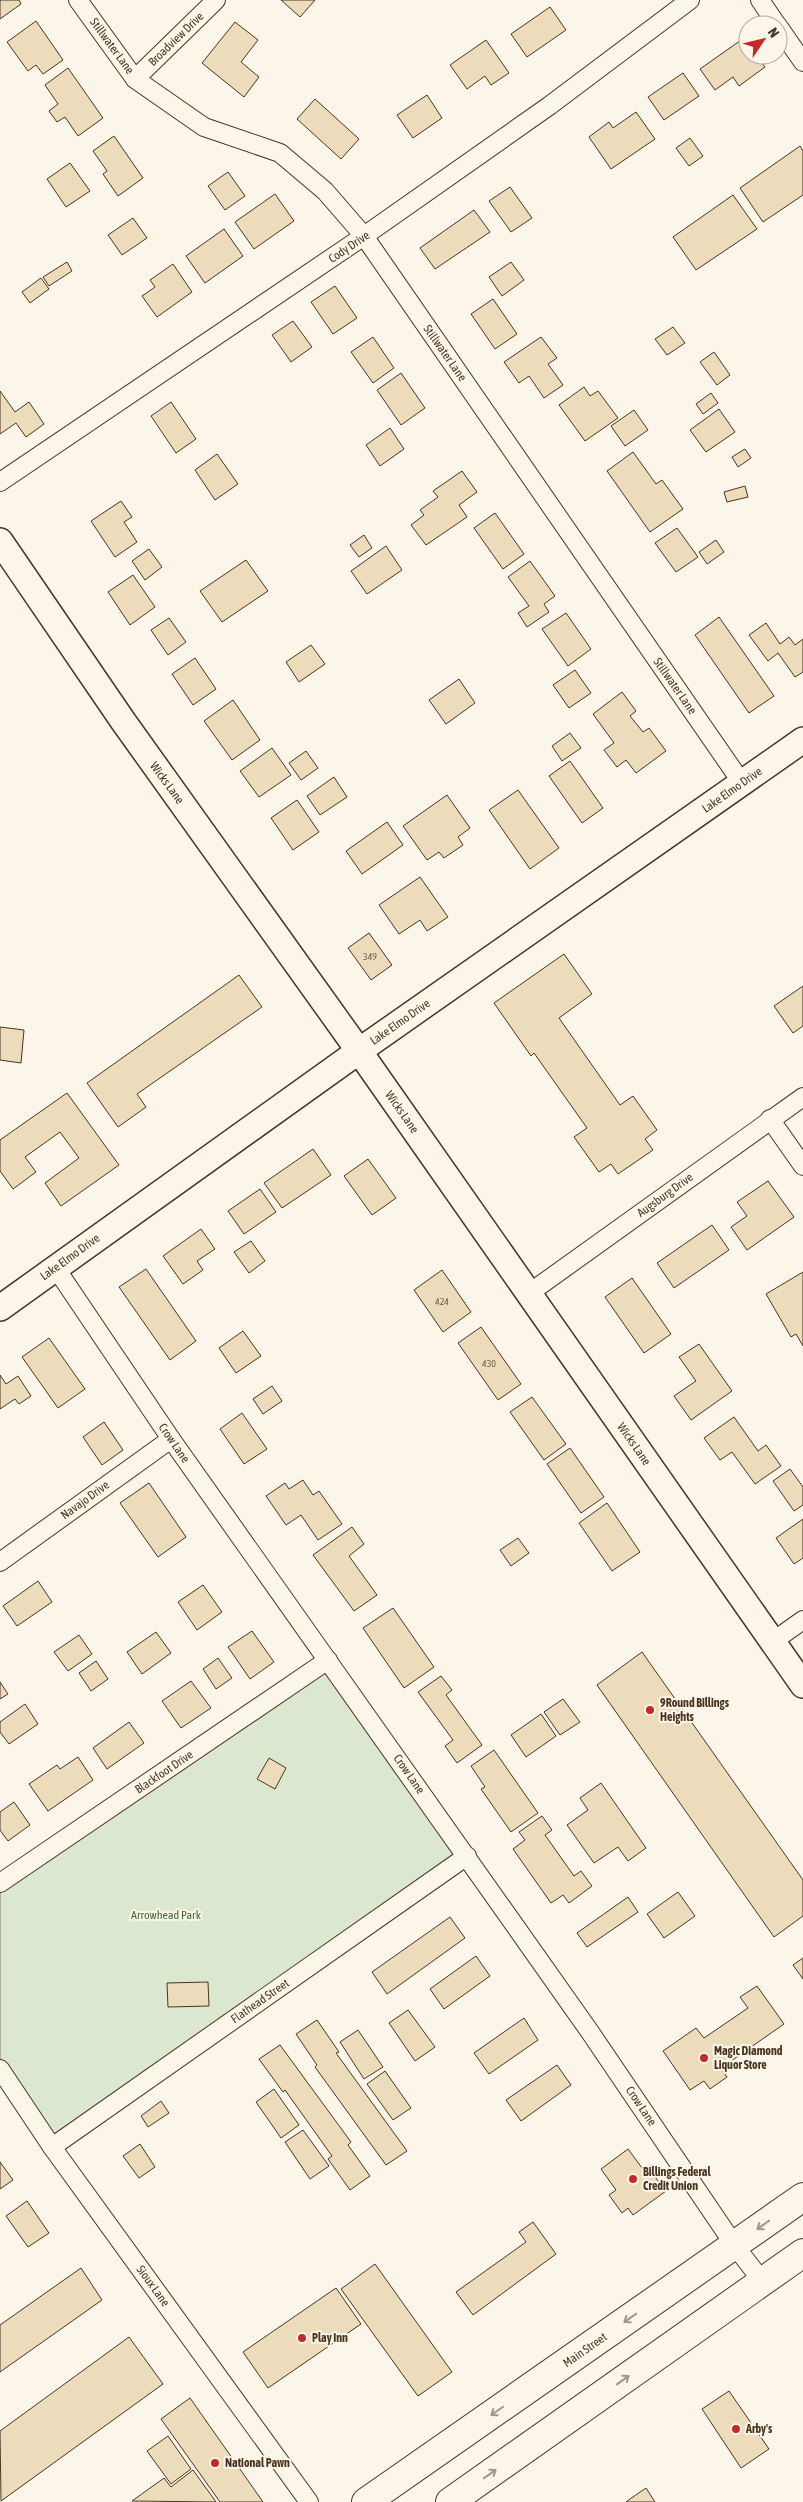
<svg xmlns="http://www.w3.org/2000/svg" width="803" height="2502" font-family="'Asap Condensed',sans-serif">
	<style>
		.green { fill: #dce7d0; stroke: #887966 }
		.building { fill: #ecdcbc; stroke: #4a3520 }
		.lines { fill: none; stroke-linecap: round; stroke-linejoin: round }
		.street-casing { stroke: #4a3520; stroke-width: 20 }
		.secondary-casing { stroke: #4a3520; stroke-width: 28 }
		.primary-casing { stroke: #4a3520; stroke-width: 30 }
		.street { stroke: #fbf6e9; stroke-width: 18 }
		.secondary { stroke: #fbf6e9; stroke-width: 25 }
		.primary { stroke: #fbf6e9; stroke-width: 28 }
		.oneway { stroke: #a29684 }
		.poi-dot { fill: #c62828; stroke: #fbf6e9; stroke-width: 2 }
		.labels { text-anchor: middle; stroke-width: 4; stroke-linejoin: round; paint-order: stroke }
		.number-label { font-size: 10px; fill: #725f47 }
		.street-label { font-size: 12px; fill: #4a3520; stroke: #fbf6e9 }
		.poi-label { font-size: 12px; font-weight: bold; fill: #4a3520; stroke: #fbf6e9; text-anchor: start }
		.park-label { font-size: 12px; fill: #436837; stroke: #fbf6e9 }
	</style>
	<rect width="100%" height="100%" fill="#fbf6e9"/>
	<path class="green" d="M325,1672l136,188 -406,275 -55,-75v-171z"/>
	<g class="building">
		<path d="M0,0h19l2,4 -21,15z"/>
		<path d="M281,0h34l-15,17z"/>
		<path d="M550,7l16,23 -39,27 -16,-23z"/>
		<path d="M36,21l27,39 -20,14 -7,-9 -8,6 -21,-29z"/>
		<path d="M235,22l23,18 -17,22 18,15 -15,20 -42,-34z"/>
		<path d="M744,38l4,5v12h8l9,12 -26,19 -6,-9 -18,13 -15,-21z"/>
		<path d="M486,40l23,33 -18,12 -6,-9 -18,13 -17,-24z"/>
		<path d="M68,68l35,50 -25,18 -13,-19 -8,5 -8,-11 9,-7 -13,-19z"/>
		<path d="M683,73l16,23 -35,24 -16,-23z"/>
		<path d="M427,95l15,23 -29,20 -16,-23z"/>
		<path d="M315,99l44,40 -18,20 -44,-40z"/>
		<path d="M636,112l19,27 -44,30 -22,-32 20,-15 4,6z"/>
		<path d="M114,136l29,42 -25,18 -15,-22 4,-3 -14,-20z"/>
		<path d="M690,138l13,18 -14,10 -13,-18z"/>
		<path d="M800,146l3,5v44l-40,27 -23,-34z"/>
		<path d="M70,163l20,28 -24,16 -19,-28z"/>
		<path d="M228,172l17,24 -20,14 -17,-24z"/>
		<path d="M510,187l22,31 -21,14 -22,-31z"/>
		<path d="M275,194l19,27 -40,28 -19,-27z"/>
		<path d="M733,195l24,34 -61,41 -23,-33z"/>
		<path d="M474,210l16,22 -55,37 -15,-21z"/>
		<path d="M133,218l14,20 -25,17 -14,-20z"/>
		<path d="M224,229l19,27 -38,27 -19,-27z"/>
		<path d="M67,262l5,9 -23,15 -6,-9z"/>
		<path d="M511,262l13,18 -22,16 -13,-19z"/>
		<path d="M173,264l19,28 -35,25 -15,-21 13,-9 -5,-7z"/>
		<path d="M41,278l8,11 -19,14 -8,-11z"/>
		<path d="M335,286l22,32 -24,16 -22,-32z"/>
		<path d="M493,299l24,35 -22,15 -24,-35z"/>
		<path d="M293,321l19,26 -21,15 -19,-27z"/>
		<path d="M673,327l12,16 -18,12 -12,-16z"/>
		<path d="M373,337l21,31 -21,15 -22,-31z"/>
		<path d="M541,337l16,21 -9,6 15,21 -19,13 -15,-22 -10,7 -15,-21z"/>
		<path d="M714,352l16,23 -13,10 -17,-23z"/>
		<path d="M401,373l24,35 -24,17 -24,-35z"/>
		<path d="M584,387l6,9 8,-5 20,27 -33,23 -26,-36z"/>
		<path d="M0,391l15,21 14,-10 15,22 -18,13 -10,-14 -16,11z"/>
		<path d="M711,393l7,10 -15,11 -7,-10z"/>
		<path d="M171,402l25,37 -20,14 -25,-37z"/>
		<path d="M719,409l16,23 -29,20 -16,-22z"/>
		<path d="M634,410l14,20 -23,16 -14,-20z"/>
		<path d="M390,428l14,21 -24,17 -14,-21z"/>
		<path d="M745,449l6,9 -13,9 -6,-10z"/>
		<path d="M633,452l23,32 6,-4 21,29 -33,23 -43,-61z"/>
		<path d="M217,454l21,30 -23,16 -20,-30z"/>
		<path d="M462,471l15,21 -18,13 8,12 -41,28 -15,-20 13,-10 -4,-5 18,-13 -5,-6z"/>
		<path d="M745,486l3,11 -21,5 -3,-10z"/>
		<path d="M121,501l11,16 -8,5 13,20 -22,15 -24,-36z"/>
		<path d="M495,513l29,41 -21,15 -29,-41z"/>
		<path d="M677,528l21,29 -22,15 -21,-29z"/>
		<path d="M364,535l8,13 -13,9 -9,-12z"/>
		<path d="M716,540l8,12 -17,12 -8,-12z"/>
		<path d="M386,546l16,24 -35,24 -16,-23z"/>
		<path d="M149,549l13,18 -17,13 -13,-19z"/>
		<path d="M246,560l22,31 -46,31 -22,-31z"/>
		<path d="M530,561l25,35 -11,8 5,8 -22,15 -9,-14 11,-7 -21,-29z"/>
		<path d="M133,575l22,32 -25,18 -22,-33z"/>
		<path d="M566,613l25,36 -23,17 -26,-37z"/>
		<path d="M719,617l55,79 -25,17 -54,-78z"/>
		<path d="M169,618l17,24 -18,13 -17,-25z"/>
		<path d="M766,623l14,21 9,-7 6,8 8,-6v33l-8,5 -17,-24 -10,8 -19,-26z"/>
		<path d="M311,645l14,19 -26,18 -13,-20z"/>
		<path d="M195,658l21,31 -23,16 -21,-31z"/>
		<path d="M575,670l16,23 -22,15 -16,-23z"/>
		<path d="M459,679l16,24 -29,21 -17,-24z"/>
		<path d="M622,692l14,19 -6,5 13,16 6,-4 17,23 -30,22 -10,-13 -9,7 -13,-17 10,-7 -21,-29z"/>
		<path d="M233,700l27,40 -28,20 -28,-39z"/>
		<path d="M570,733l11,15 -19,13 -10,-15z"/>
		<path d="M272,748l19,27 -32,22 -19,-26z"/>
		<path d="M306,751l12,17 -17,12 -12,-17z"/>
		<path d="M570,761l33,47 -21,15 -33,-47z"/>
		<path d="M334,777l13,20 -27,18 -13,-19z"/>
		<path d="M518,790l41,58 -29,21 -41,-59z"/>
		<path d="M447,795l23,33 -12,9 5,8 -19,13 -5,-6 -12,8 -24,-34z"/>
		<path d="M297,800l22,32 -26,18 -22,-32z"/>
		<path d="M387,822l16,23 -41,29 -16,-23z"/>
		<path d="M420,877l28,40 -21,14 -7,-11 -21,14 -20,-29z"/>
		<path d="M369,933l23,32 -21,15 -23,-32z"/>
		<path d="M564,954l28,40 -33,24 61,87 13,-9 24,34 -12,9 8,11 -35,24 -7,-10 -12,8 -25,-35 13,-9 -53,-75 -3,3 -37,-53z"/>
		<path d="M239,975l23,32 -125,87 9,13 -28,20 -31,-44z"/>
		<path d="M803,986v40l-10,7 -19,-27z"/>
		<path d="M0,1027l24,3 -3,33 -21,-3z"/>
		<path d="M67,1093l52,72 -58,41 -16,-23 34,-25 -19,-26 -35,25 11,15 -23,17 -13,-18v-31z"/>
		<path d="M313,1149l18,26 -49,33 -18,-25z"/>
		<path d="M368,1159l28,39 -24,17 -28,-39z"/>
		<path d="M768,1181l26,36 -47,33 -16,-23 16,-11 -10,-14z"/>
		<path d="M260,1189l16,23 -32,22 -16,-23z"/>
		<path d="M712,1225l17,25 -55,38 -17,-25z"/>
		<path d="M201,1229l14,20 -18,12 6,9 -20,14 -20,-28z"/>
		<path d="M251,1241l14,20 -16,12 -15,-21z"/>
		<path d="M146,1269l50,72 -26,19 -51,-73z"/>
		<path d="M442,1270l29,42 -28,20 -29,-42z"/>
		<path d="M803,1272v74l-7,-12 -5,3 -25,-43z"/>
		<path d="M632,1278l39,56 -27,19 -39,-56z"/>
		<path d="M481,1327l40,57 -23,16 -40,-57z"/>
		<path d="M243,1331l18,25 -25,17 -17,-25z"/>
		<path d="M49,1338l36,51 -27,19 -36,-51z"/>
		<path d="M699,1344l33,47 -41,29 -17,-24 22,-15 -17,-24z"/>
		<path d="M0,1375l6,9 12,-8 13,20 -12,8 -4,-5 -15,10z"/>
		<path d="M272,1386l10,15 -19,13 -10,-15z"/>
		<path d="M532,1397l34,47 -22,16 -34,-48z"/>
		<path d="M242,1413l25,36 -23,15 -24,-35z"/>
		<path d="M734,1417l24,34 8,-6 15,21 -26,18 -23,-32 -12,8 -16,-22z"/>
		<path d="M104,1422l19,28 -21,15 -19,-28z"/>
		<path d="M570,1448l34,49 -23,16 -34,-49z"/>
		<path d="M790,1469l13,18v18l-9,6 -21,-30z"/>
		<path d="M303,1480l10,15 6,-4 23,33 -24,16 -17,-25 -15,10 -20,-29 19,-13 4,6z"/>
		<path d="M149,1483l37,54 -28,20 -38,-54z"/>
		<path d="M607,1503l33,49 -28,19 -33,-48z"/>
		<path d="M803,1519v39l-9,6 -18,-26z"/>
		<path d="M352,1527l12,17 -15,12 28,39 -23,16 -41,-56z"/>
		<path d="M518,1538l11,15 -18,13 -11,-16z"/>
		<path d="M38,1581l14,21 -35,24 -14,-20z"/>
		<path d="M203,1585l19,27 -25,18 -19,-28z"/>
		<path d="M393,1608l41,59 -30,21 -41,-60z"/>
		<path d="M252,1631l22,31 -24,17 -22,-32z"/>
		<path d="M156,1632l15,21 -29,21 -15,-22z"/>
		<path d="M79,1635l13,19 -24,17 -14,-19z"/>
		<path d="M642,1652l161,228v36l-29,21 -177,-252z"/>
		<path d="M218,1658l14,20 -16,11 -13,-20z"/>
		<path d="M96,1661l12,18 -17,12 -12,-18z"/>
		<path d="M441,1676l11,14 -6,5 36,50 -25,18 -12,-17 8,-6 -35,-48z"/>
		<path d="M191,1681l20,27 -30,20 -19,-27z"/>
		<path d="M0,1682l8,12 -8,5z"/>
		<path d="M563,1699l17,23 -20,13 -16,-23z"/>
		<path d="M25,1704l13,20 -29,20 -9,-12v-10z"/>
		<path d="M541,1714l15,22 -30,21 -15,-22z"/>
		<path d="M129,1722l15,21 -37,26 -14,-21z"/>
		<path d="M494,1750l44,63 -27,19 -30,-43 4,-2 -14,-21z"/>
		<path d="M78,1757l15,23 -45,31 -19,-27 28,-19 3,4z"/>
		<path d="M269,1758l17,10 -11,21 -18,-10z"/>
		<path d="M601,1783l45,65 -18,13 -10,-14 -24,16 -27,-38 21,-15 -8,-12z"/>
		<path d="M14,1802l16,23 -22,16 -8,-11v-18z"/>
		<path d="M542,1816l10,14 -7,5 29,41 7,-5 11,15 -23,17 -6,-8 -12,8 -38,-54 12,-9 -6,-8z"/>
		<path d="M678,1892l17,24 -31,22 -17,-24z"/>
		<path d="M628,1897l10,15 -51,35 -10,-14z"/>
		<path d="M450,1917l15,21 -78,56 -15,-22z"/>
		<path d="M476,1956l14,20 -46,33 -14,-20z"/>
		<path d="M803,1958v21l-10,-14z"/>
		<path d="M208,1982l1,24 -41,1 -1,-24z"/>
		<path d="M757,1986l27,38 -63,44 6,9 -17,12 -6,-8 -14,9 -27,-39 33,-23 8,10 44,-30 -8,-11z"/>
		<path d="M408,2010l27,37 -20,14 -26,-38z"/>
		<path d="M524,2018l14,22 -49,34 -15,-21z"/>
		<path d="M317,2020l22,32 -3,1 71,98 -21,14 -71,-98 2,-2 -21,-31z"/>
		<path d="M358,2030l25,37 -19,12 -24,-37z"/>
		<path d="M280,2045l71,97 -3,3 22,31 -20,14 -22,-31 4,-3 -47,-66 -2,2 -24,-33z"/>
		<path d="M557,2065l14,20 -50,36 -15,-21z"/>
		<path d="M385,2071l26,37 -18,12 -26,-36z"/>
		<path d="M274,2089l25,36 -18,13 -25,-36z"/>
		<path d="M161,2101l8,12 -21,14 -7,-11z"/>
		<path d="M303,2130l26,36 -19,13 -25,-37z"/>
		<path d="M140,2144l15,23 -16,11 -16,-22z"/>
		<path d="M628,2149l20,27 4,-3 14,18 -33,24 -5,-7 -6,5 -13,-18 7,-5 -15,-21z"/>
		<path d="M0,2162l13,18 -13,9z"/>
		<path d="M27,2201l22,32 -21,14 -22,-31z"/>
		<path d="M533,2222l23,32 -83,61 -17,-23 70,-50 -7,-10z"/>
		<path d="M375,2264l77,108 -34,24 -77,-107z"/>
		<path d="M81,2268l21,32 -102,72v-47z"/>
		<path d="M336,2288l25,36 -93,64 -25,-36z"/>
		<path d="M129,2337l34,47 -162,117 -1,-70z"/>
		<path d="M729,2391l40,58 -28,19 -39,-59z"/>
		<path d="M190,2398l73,104h-43l-59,-83z"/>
		<path d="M168,2436l23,33 -20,15 -24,-33z"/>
		<path d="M193,2470l23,32 -84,-1 32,-23 7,9z"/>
		<path d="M646,2488l9,14h-29l4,-3z"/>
	</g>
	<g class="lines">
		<g class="street-casing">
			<g id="street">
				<path d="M78,0l57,79 69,48 76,26 45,38 39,45 378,547"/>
				<path d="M760,0l17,25"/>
				<path d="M778,26l25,36"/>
				<path d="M135,79l81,-79"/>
				<path d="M0,482l364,-246 185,-130 141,-106"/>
				<path d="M770,1119l33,47"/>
				<path d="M55,1267l116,172 419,593 145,214 27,35"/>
				<path d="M528,1294l275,-197"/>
				<path d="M0,1562l171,-123"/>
				<path d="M772,1642l31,-22"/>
				<path d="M0,1883l328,-223"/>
				<path d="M0,2069l52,78 257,355"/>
				<path d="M52,2147l415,-291"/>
			</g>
		</g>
		<g class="secondary-casing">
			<g id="secondary">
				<path d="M0,541l123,180 236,330 444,634"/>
				<path d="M0,1308l359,-257 444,-311"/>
			</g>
		</g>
		<g class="primary-casing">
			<g id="primary">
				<path d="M366,2502l437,-305"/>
				<path d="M450,2502l353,-249"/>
			</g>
		</g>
		<use href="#street" class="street"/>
		<use href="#secondary" class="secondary"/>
		<use href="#primary" class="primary"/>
	</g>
	<defs><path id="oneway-shaft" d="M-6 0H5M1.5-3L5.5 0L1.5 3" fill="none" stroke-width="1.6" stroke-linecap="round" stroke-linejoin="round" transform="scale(1.25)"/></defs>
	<g class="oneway">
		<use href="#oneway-shaft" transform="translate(763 2225) rotate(144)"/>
		<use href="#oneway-shaft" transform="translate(630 2318) rotate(145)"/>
		<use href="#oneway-shaft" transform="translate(623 2380) rotate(-36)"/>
		<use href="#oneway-shaft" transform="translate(497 2411) rotate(145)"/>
		<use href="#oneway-shaft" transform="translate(490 2474) rotate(-35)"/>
	</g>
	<g class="poi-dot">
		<circle cx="650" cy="1710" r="5"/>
		<circle cx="704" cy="2058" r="5"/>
		<circle cx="633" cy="2179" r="5"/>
		<circle cx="302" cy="2338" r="5"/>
		<circle cx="736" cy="2429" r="5"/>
		<circle cx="215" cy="2463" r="5"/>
	</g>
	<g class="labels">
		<g class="number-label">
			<text x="370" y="960">349</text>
			<text x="442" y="1305">424</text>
			<text x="489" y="1367">430</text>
		</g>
		<g class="street-label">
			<text transform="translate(176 39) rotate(-44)" y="4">Broadview Drive</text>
			<text transform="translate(112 46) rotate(54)" y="4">Stillwater Lane</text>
			<text transform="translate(349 247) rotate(-34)" y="4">Cody Drive</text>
			<text transform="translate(445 353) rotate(55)" y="4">Stillwater Lane</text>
			<text transform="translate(675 686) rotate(55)" y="4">Stillwater Lane</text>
			<text transform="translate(167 783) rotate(54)" y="4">Wicks Lane</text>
			<text transform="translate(732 790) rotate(-35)" y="4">Lake Elmo Drive</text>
			<text transform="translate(400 1022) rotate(-35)" y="4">Lake Elmo Drive</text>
			<text transform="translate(402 1112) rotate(55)" y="4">Wicks Lane</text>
			<text transform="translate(665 1195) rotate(-36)" y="4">Augsburg Drive</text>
			<text transform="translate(70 1257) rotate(-36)" y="4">Lake Elmo Drive</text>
			<text transform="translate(174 1443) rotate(55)" y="4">Crow Lane</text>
			<text transform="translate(634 1444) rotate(55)" y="4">Wicks Lane</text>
			<text transform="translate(85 1500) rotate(-36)" y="4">Navajo Drive</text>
			<text transform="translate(164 1772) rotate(-34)" y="4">Blackfoot Drive</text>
			<text transform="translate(409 1774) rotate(55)" y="4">Crow Lane</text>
			<text transform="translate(260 2001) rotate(-35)" y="4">Flathead Street</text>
			<text transform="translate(641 2106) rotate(56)" y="4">Crow Lane</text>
			<text transform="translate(153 2286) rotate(54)" y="4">Sioux Lane</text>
			<text transform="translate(585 2350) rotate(-35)" y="4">Main Street</text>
		</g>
		<g class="poi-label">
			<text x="660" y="1707">9Round Billings<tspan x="660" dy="14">Heights</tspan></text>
			<text x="714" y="2055">Magic Diamond<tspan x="714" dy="14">Liquor Store</tspan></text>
			<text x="643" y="2176">Billings Federal<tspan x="643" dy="14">Credit Union</tspan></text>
			<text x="312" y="2342">Play Inn</text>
			<text x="746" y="2433">Arby's</text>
			<text x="225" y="2467">National Pawn</text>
		</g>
		<g class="park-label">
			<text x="166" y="1919">Arrowhead Park</text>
		</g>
	</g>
	<g transform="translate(763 40) rotate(55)"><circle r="24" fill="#fbf6e9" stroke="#b4a999"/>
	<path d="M0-4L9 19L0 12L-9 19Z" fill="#c62828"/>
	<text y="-8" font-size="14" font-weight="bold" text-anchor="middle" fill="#4a3520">N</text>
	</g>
</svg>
